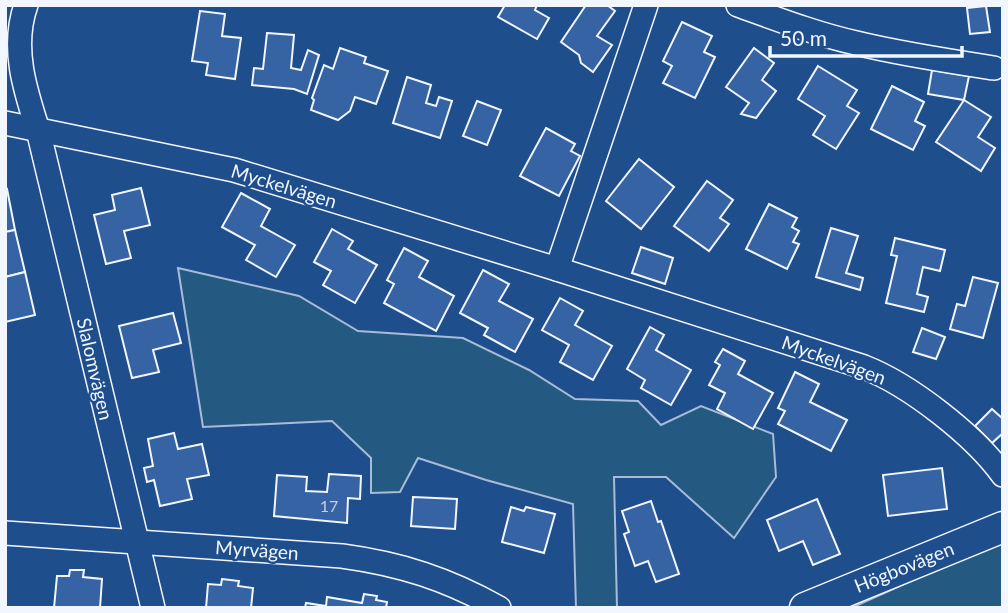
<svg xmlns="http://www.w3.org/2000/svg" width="1008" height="613" font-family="Lato,sans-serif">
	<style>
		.green { fill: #245a82; stroke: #a8bbd7; stroke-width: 2 }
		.building { fill: #3563a3; stroke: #f2f6ff; stroke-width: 2 }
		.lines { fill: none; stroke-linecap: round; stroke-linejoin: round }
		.minor-casing { stroke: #f2f6ff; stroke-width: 26 }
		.tertiary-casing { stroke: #f2f6ff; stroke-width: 33 }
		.minor { stroke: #1f4e8c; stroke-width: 23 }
		.tertiary { stroke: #1f4e8c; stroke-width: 30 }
		.labels { text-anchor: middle; stroke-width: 5; stroke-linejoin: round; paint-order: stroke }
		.number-label { font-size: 16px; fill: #c3d1e8 }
		.street-label { font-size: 19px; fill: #f2f6ff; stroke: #1f4e8c }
	</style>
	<rect width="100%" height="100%" fill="#1f4e8c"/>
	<g class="green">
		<path d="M178,268l121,28 59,35 105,7 66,32 46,29 63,2 23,24 40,-19 72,28 3,43 -42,61 -68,-61h-52l3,131h-41l-3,-104 -87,-24 -68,-22 -18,34 -29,1v-35l-39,-37 -129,6z"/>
		<path d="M1003,525v83h-152l109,-49z"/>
	</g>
	<g class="building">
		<path d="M505,5h32l-2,5 14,8 -12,21 -39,-22z"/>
		<path d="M586,5h21l8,6 -18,25 15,9 -19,27 -12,-9 -2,-8 -18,-13z"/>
		<path d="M986,6l4,26 -20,2 -3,-26z"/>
		<path d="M200,11l25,3 -3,22 19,2 -6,41 -29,-4 2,-12 -16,-2z"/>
		<path d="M682,22l30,14 -8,16 11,5 -20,41 -32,-15 9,-17 -9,-5z"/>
		<path d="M267,33l27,2 -3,33 10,2 7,-20 11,5 -12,39 -13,-5 -42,-4 2,-17 9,1z"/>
		<path d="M340,48l26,9 -2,6 24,8 -12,33 -21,-7 -5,14 -12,9 -27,-10 3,-10 -2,-2 12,-33 9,4z"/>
		<path d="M754,48l20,15 -12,17 14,11 -20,27 -15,-4 8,-11 -23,-16z"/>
		<path d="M818,66l39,24 -10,16 12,7 -23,36 -23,-14 12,-19 -27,-17z"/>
		<path d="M932,70l37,6 -5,24 -36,-6z"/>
		<path d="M407,77l24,8 -5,18 10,3 3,-9 13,4 -12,37 -47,-15z"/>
		<path d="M892,86l32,16 -9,19 10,5 -12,24 -42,-21z"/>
		<path d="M964,100l27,17 -13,20 17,11 -14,23 -45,-29z"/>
		<path d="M477,101l24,9 -14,35 -24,-9z"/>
		<path d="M546,128l29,16 -4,7 9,5 -21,40 -39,-20z"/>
		<path d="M639,159l35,28 -33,42 -35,-28z"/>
		<path d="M707,181l26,19 -13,18 9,6 -20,27 -35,-25z"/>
		<path d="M141,188l9,37 -26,6 7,27 -25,6 -12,-49 21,-5 -3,-15z"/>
		<path d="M7,189l8,41 -10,2v-42z"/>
		<path d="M241,193l29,16 -9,17 34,19 -19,32 -30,-17 9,-15 -33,-18z"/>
		<path d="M769,204l28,14 -5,9 7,4 -6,11 6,2 -12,25 -41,-20z"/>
		<path d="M831,228l27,8 -12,37 17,5 -3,12 -44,-13z"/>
		<path d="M332,229l21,12 -5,8 29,16 -22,38 -32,-18 8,-14 -17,-9z"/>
		<path d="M15,230l10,42 -20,5v-45z"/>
		<path d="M895,238l50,12 -5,21 -17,-4 -6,27 11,3 -4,15 -38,-9 11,-47 -6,-1z"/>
		<path d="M641,247l32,11 -8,26 -33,-11z"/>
		<path d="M404,248l24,13 -9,16 35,19 -18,35 -52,-28 10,-19 -7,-4z"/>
		<path d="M483,270l26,14 -10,17 34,18 -18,33 -31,-17 4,-7 -28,-15z"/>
		<path d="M25,272l10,43 -30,7v-45z"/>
		<path d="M973,277l25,6 -15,55 -33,-9 7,-25 8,2z"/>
		<path d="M560,298l23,13 -8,14 37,21 -19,34 -33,-18 9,-17 -27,-15z"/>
		<path d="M173,313l8,30 -28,7 6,22 -27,6 -13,-52z"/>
		<path d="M650,327l14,8 -8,15 35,20 -20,35 -30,-17 4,-8 -18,-11z"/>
		<path d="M922,328l23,9 -9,22 -23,-7z"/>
		<path d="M723,349l22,12 -7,13 35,19 -20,36 -36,-20 8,-16 -16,-8 11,-20 -5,-3z"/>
		<path d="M795,372l24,12 -9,18 37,18 -16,31 -53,-27 7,-13 -7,-3z"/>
		<path d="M992,409l11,10v14l-11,10 -17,-17z"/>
		<path d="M174,433l4,16 24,-5 7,31 -22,4 5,20 -32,7 -6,-26 -7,2 -3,-14 9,-2 -5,-27z"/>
		<path d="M942,468l5,41 -59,7 -5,-41z"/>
		<path d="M329,474l32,2 -1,23 -12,-1 -1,25 -73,-7 3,-41 30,2 -1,14 21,1z"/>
		<path d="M413,497l44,2 -2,30 -44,-3z"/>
		<path d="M817,499l23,55 -27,11 -10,-24 -24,10 -12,-31z"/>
		<path d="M651,501l7,21 3,-1 18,53 -23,8 -8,-21 -13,5 -11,-32 5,-2 -7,-21z"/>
		<path d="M511,507l13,4 2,-4 29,7 -11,39 -42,-11z"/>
		<path d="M70,570h14l-1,7 19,2 -2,29h-46l3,-32h12z"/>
		<path d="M222,579l17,2 -1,5 15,2 -2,20h-45l2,-24 13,1z"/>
		<path d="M364,594l13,2 -1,4 11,2 -1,6h-81l1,-5 20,3 1,-9 35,6z"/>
	</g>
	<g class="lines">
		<g class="minor-casing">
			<g id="minor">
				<path d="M26,5c-15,42 -1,85 12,125l115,478"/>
				<path d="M738,5c39,14 78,29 118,38 45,11 92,18 138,25"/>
				<path d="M5,123l229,47 323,99 307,98c46,18 110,68 139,108"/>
				<path d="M557,269l89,-264"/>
				<path d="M5,533l337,23c59,8 105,23 157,52"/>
			</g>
		</g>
		<g class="tertiary-casing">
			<path id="tertiary" d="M805,608l198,-81"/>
		</g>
		<use href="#minor" class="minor"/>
		<use href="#tertiary" class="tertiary"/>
	</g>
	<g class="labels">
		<g class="number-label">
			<text x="329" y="512">17</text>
		</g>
		<g class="street-label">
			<text transform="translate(284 186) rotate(17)" y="7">Myckelvägen</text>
			<text transform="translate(834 360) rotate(20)" y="7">Myckelvägen</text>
			<text transform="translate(95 369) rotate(77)" y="7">Slalomvägen</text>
			<text transform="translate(257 550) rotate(4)" y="7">Myrvägen</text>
			<text transform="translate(904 567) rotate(-22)" y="7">Högbovägen</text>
		</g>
	</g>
	<rect width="1008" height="613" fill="none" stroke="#f2f6ff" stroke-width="14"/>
	<path d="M770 46v10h192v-10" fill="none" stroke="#f2f6ff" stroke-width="3.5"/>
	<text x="780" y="46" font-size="21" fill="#f2f6ff" stroke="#1f4e8c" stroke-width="5" paint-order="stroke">50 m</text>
</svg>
